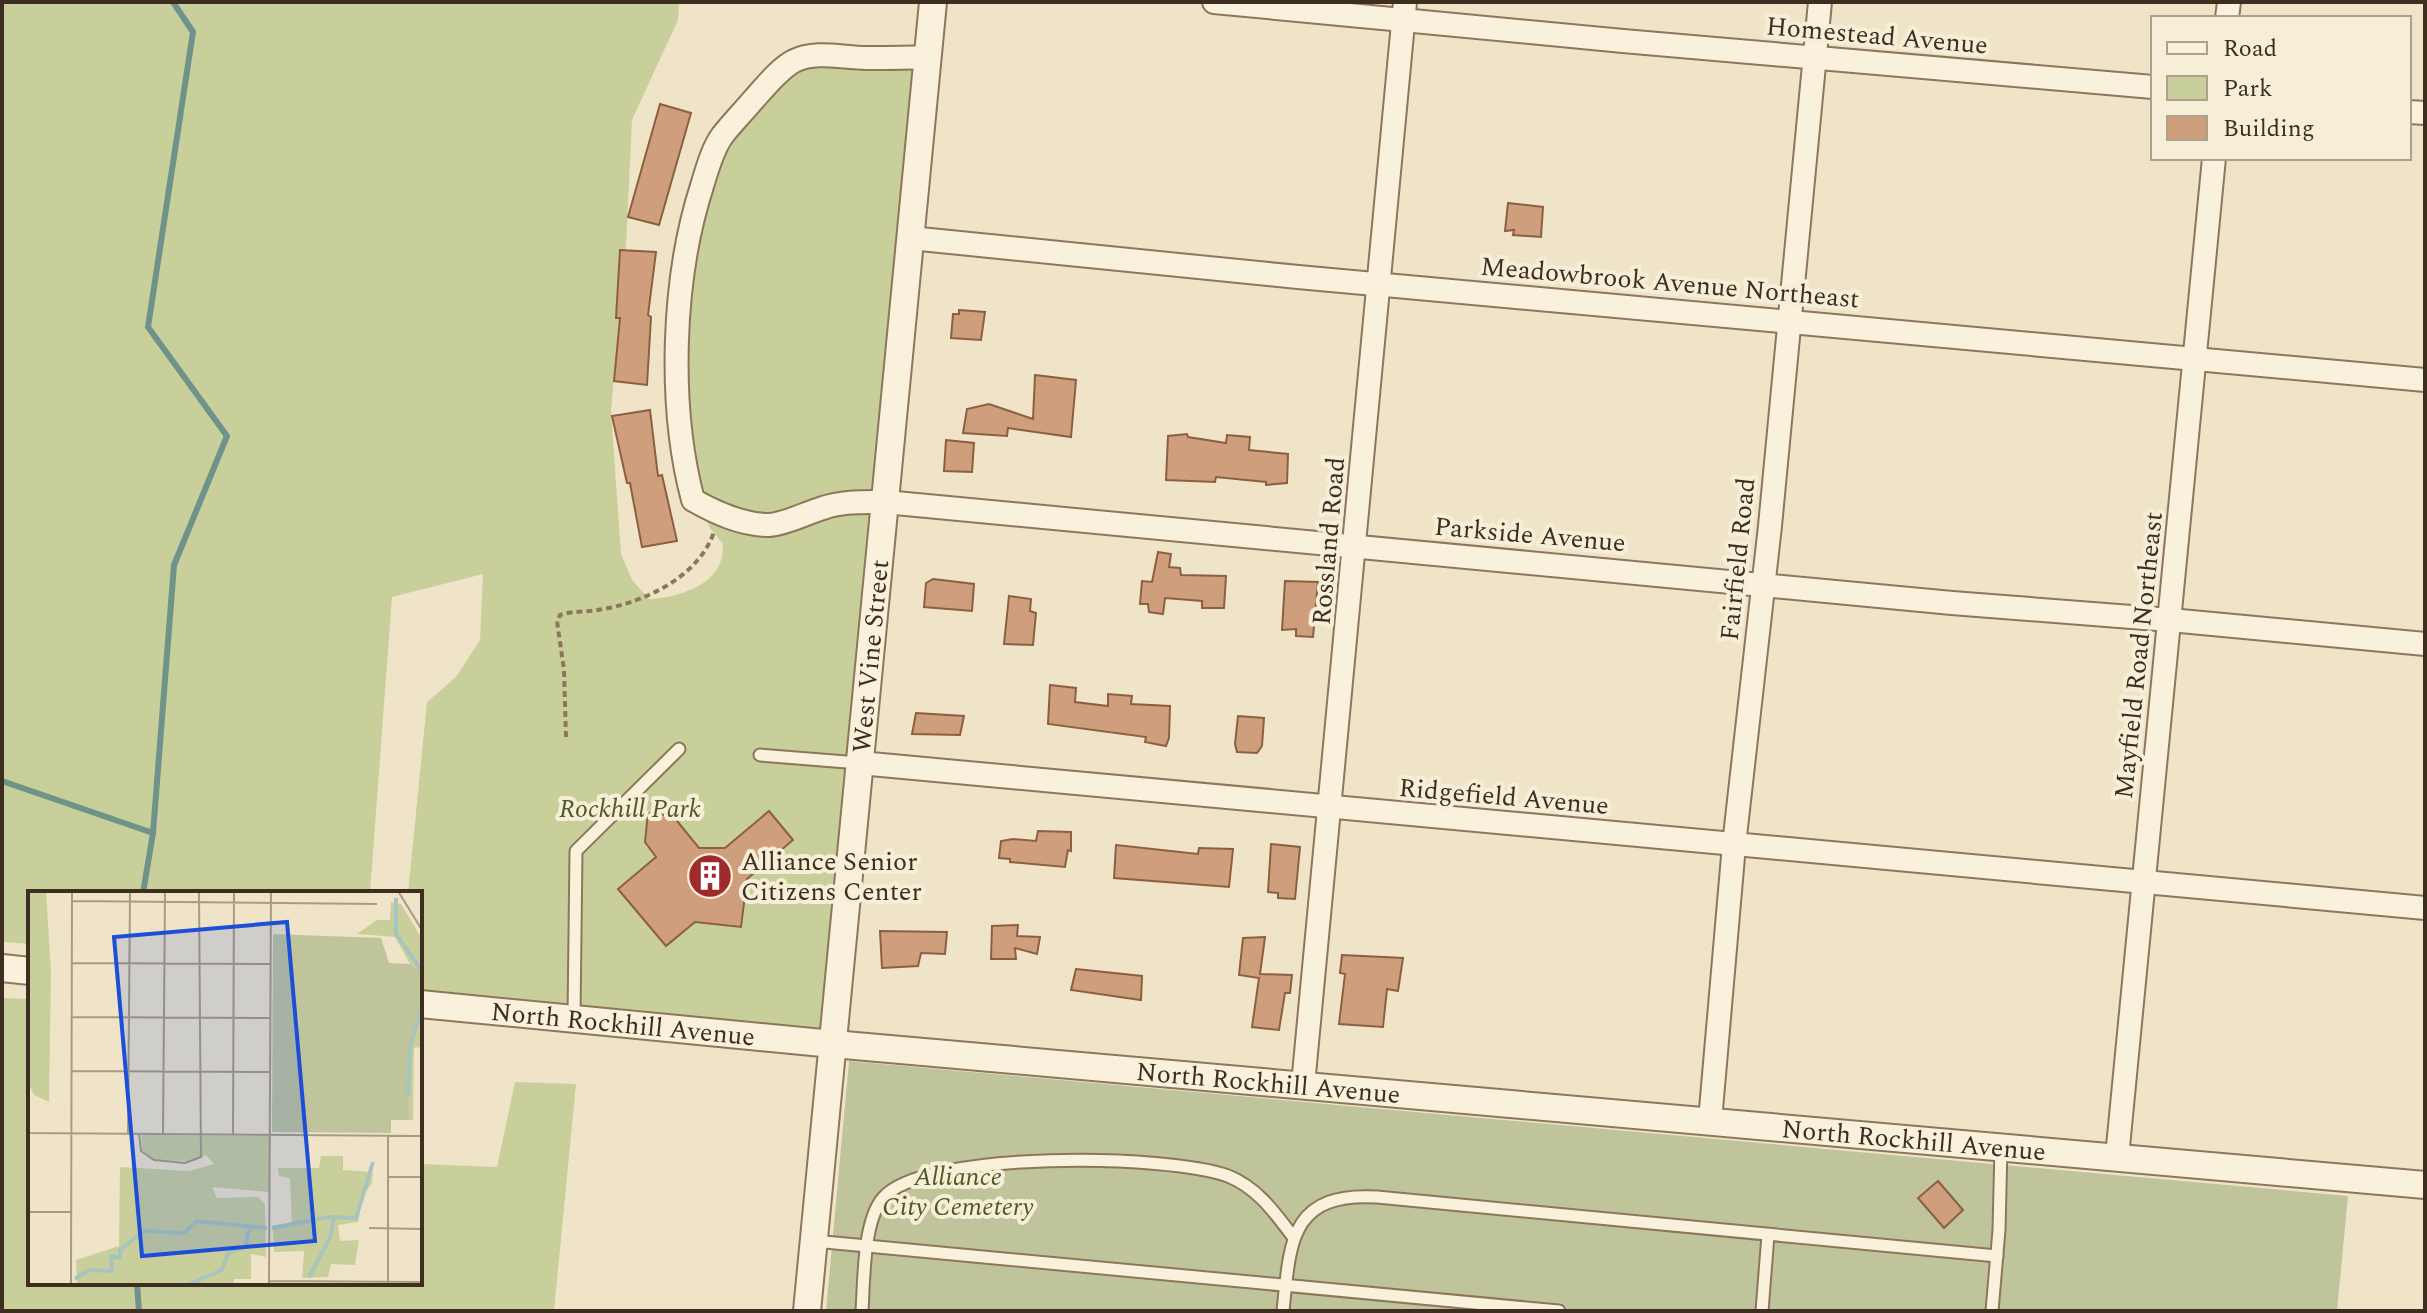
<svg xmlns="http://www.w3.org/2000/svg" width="2427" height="1313" font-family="Spectral,serif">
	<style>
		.green { fill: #c9cf9b }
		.cemetery { fill: #bfc49a }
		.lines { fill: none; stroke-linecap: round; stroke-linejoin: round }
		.stream { stroke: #6f938a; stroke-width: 6 }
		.building { fill: #cf9f7d; stroke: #8d5f41; stroke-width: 2 }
		.service-casing { stroke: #8d765c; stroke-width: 15 }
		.minor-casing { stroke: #8d765c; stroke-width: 26 }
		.tertiary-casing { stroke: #8d765c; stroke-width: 30 }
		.path { stroke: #8d765c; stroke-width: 4; stroke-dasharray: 6 4; stroke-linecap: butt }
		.service { stroke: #faf1dc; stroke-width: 11 }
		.minor { stroke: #faf1dc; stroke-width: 22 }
		.tertiary { stroke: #faf1dc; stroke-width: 26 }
		.labels { text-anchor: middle; stroke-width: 8; stroke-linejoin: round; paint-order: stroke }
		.street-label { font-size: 26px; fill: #3d2e20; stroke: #f7eed8 }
		.park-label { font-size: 26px; font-style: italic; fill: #4d5a26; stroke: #f7eed8 }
		.poi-label { font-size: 26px; fill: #3d2e20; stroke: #f7eed8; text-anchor: start }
		.inset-river { fill: none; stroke: #a9c4bc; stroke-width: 4 }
		.inset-road { fill: none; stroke: #a89b85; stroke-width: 2 }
		.view { fill: #1d4ed8; fill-opacity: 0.15; stroke: #1d4ed8; stroke-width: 4 }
		.inset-edge { fill: none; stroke: #3d2e20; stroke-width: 4 }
	</style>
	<rect width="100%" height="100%" fill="#f0e4c8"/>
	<g class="green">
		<path d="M2,2h677l-1,18 -46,100 -6,126 -15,165 10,143 11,26 17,19c24,-1 62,-11 71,-36 2,-5 3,-13 3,-19l-13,-16 -12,-28 -17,-100 11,-140 25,-100 55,-69 33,-25 49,-1 61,4 -93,968 -402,-38v-106h-12l19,-191 29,-25 24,-37 3,-66 -91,23 -22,296h-340v51l-28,-2z"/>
		<path d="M2,998l28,1v284h390v-119l77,3 18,-85 61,2 -22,227h-552z"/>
	</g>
	<path class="cemetery" d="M849,1061l1499,135 -11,115h-1511z"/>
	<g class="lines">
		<g class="stream">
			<path d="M2,781l151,52"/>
			<path d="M143,893l10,-60 21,-268 53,-129 -79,-109 45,-295 -20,-30"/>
			<path d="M137,1283l2,28"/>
		</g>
	</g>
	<g class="building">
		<path d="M660,104l31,9 -32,112 -31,-8z"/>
		<path d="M1508,203l35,4 -2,30 -28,-2 1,-5 -9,1z"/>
		<path d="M620,250l36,2 -8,63 3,2 -4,68 -33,-4 6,-63h-4z"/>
		<path d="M959,310l26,2 -4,28 -30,-2 2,-24h6z"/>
		<path d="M1035,375l41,5 -5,57 -63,-9 -1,8 -44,-3 4,-24 22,-5 44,15z"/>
		<path d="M650,410l8,66 4,-1 15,66 -35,6 -12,-64h-3l-15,-67z"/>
		<path d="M1187,434l1,3 38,6 1,-8 23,2 -1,13 39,4 -1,29 -21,2v-3l-50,-5 -1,5 -49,-2 2,-44z"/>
		<path d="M946,440l28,3 -2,29 -28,-1z"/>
		<path d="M1158,552l13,2 -2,13 11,1 1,7 45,1 -2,32h-22v-7l-37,-3 -2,16 -14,-2 -1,-8h-8l2,-23 10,1z"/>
		<path d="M933,579l41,5 -2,27 -48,-4 2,-24z"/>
		<path d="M1285,581l33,1 -5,55 -17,-1v-7l-14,1z"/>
		<path d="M1009,596l22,3 -1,12 6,2 -3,32 -29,-1z"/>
		<path d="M1050,685l26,3 -1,14 33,4v-12l24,2 -1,8 39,2 -1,32 -3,8 -21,-4 1,-5 -98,-13z"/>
		<path d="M916,713l48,3 -4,19 -48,-1z"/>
		<path d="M1238,716l26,2 -2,28 -5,7 -20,-1 -2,-8z"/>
		<path d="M769,811l24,29 -46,39 -6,48 -46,-5 -29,24 -48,-57 38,-32 -11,-15 3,-29 25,3 26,32h26z"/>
		<path d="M1038,831l33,1v19l-3,-1 -3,17 -55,-5v-3l-11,-1 2,-17 12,-2 23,2z"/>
		<path d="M1271,844l29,3 -5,52 -17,-1v-5l-10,-1z"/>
		<path d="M1116,845l82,9 1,-6 34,1 -4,38 -115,-9z"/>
		<path d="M1018,925l-1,11 23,1 -3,17 -22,-6 1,11h-25l1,-33z"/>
		<path d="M880,931l67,1 -2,22 -24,-1 -3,13 -36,2z"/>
		<path d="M1265,937l-5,37 32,1 -2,18h-5l-6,37 -27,-3 7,-49 -20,-3 4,-37z"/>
		<path d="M1342,955l61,3 -5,33 -11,-2 -4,38 -44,-3 6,-50 -5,-1z"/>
		<path d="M1076,969l66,7 -1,24 -70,-10z"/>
		<path d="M1938,1181l25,29 -19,18 -26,-30z"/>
	</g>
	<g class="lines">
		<g class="service-casing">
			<g id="service">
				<path d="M760,755l99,8"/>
				<path d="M574,1017l2,-166 103,-102"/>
				<path d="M814,1241l745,70"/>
				<path d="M862,1311c2,-30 1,-90 21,-113 41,-48 287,-44 345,-22 30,12 47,37 66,62"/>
				<path d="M1283,1311c7,-69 7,-119 94,-114l620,59"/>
				<path d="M1762,1311l6,-76"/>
				<path d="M1992,1311l7,-81 2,-83"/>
			</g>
		</g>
		<g class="minor-casing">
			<g id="minor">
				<path d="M1214,2l409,39 530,46"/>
				<path d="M2227,18l2,-16"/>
				<path d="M927,57c-20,1 -40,1 -61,1 -23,0 -50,-8 -72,3 -15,8 -28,25 -40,38 -10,12 -22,24 -32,37 -10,14 -15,34 -20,50 -30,93 -34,220 -9,314 23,13 49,25 76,25 17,-1 37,-12 54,-17 20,-7 41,-6 62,-6l1067,101 218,17 255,24"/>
				<path d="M2409,112l16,1"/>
				<path d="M910,238l388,39 1127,103"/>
				<path d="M860,763l1565,145"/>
				<path d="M1303,1085l102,-1083"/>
				<path d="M1710,1121l24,-276 36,-319 50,-524"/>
				<path d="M2117,1157l97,-999"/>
			</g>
		</g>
		<g class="tertiary-casing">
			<g id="tertiary">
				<path d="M2,968l28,3"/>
				<path id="s1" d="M420,1004l413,40 1592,141"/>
				<path id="s2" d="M807,1311l126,-1309"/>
			</g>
		</g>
		<path class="path" d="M566,737l-2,-67 -7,-49 3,-6c12,-4 25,-3 38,-5 45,-7 100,-32 116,-78"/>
		<use href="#service" class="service"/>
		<use href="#minor" class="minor"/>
		<use href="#tertiary" class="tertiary"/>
	</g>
	<defs>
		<g id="building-disc" transform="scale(2.3)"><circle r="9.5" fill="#9e2a2b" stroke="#f7eed8"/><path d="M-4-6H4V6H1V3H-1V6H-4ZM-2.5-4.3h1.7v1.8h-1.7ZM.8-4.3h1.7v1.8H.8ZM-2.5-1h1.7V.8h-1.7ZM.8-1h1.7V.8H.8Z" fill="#fff"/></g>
	</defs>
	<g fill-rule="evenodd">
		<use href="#building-disc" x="710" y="876"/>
	</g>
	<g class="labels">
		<g class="street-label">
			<text transform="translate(1877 35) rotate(5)" y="9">Homestead Avenue</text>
			<text transform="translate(1670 282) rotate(5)" y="9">Meadowbrook Avenue Northeast</text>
			<text transform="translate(1530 534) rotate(5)" y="9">Parkside Avenue</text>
			<text transform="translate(1328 541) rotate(-85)" y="9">Rossland Road</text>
			<text transform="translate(1737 559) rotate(-84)" y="9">Fairfield Road</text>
			<text transform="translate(2138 655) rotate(-84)" y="9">Mayfield Road Northeast</text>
			<text dy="9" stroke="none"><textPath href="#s2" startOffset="658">West Vine Street</textPath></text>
			<text transform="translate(1504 796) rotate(5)" y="9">Ridgefield Avenue</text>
			<text dy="9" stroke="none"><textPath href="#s1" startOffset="204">North Rockhill Avenue</textPath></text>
			<text dy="9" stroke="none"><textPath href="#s1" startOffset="852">North Rockhill Avenue</textPath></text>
			<text dy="9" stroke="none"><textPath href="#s1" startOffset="1500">North Rockhill Avenue</textPath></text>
		</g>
		<g class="park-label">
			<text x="630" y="817">Rockhill Park</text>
			<text x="958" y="1185">Alliance<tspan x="958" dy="30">City Cemetery</tspan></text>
		</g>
		<g class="poi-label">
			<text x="741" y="870">Alliance Senior<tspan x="741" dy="30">Citizens Center</tspan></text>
		</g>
	</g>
	<g transform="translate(28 891)">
		<rect width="394" height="394" fill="#f0e4c8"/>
		<path d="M0,0h18l5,80 -2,131 -15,-7 -6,-13zM363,11l10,2 21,35v33l-12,-8 -15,-27 -38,-3 20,-14h13zM394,116v40l-8,1 -1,72h-4l-1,-70zM113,244l128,1v56l-57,-5 5,11 41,-1 7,7 1,53 -15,-3v25h-17v6h-157l-1,-25 43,-14 1,-79 69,4 25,-7 -8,-9 -11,6 -40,-1 -13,-10zM293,265h22v14l30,2 -1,11 -9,13 -5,26 -20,3 2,16 19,-1 -4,25 -24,-1 -3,13 -26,1 2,-27 -30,1 -1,-26 19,-1 -2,-47 -11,-2 -1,-8h41z" fill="#c9cf9b"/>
		<path d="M245,43l108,4 8,25 21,1 12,8v35l-14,43 1,70h-18v13l-119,-1z" fill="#bfc49a"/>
		<path class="inset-river" d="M368,7v36l26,37M380,206l2,-48 12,-44M244,337l56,-11 28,1 17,-56M281,386l21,-39 4,-20M47,388l14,-9 23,1 -1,-15 9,2v-8l24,-19 40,2 13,-12 70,7M159,394l35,-15 6,-17 17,-6 5,-20"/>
		<path class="inset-road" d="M370,0l24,39M44,10l305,3M44,72l198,1M44,126l198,1M44,180l198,1M1,200v194M0,242l394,3M100,243l2,-243M111,243l2,17 13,9 31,3 16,-6 -2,-266M135,243l2,-243M205,243l1,-243M360,286h34M0,321h43M341,337l53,1M242,390l152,1M360,392v-147M43,394l1,-394M241,394l2,-394"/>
		<path class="view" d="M259,31l28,319 -173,15 -28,-319z"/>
		<rect width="394" height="394" class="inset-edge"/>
	</g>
	<rect width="2427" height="1313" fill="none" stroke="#3d2e20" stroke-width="8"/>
	<rect x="2151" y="16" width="260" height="144" fill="#f7eed8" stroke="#ada18e" stroke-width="2"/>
	<rect x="2167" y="42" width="40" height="12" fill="#faf1dc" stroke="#ada18e" stroke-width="2"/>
	<text x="2223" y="56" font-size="24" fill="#3d2e20">Road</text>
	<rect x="2167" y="76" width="40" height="24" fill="#c9cf9b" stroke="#ada18e" stroke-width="2"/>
	<text x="2223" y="96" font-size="24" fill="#3d2e20">Park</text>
	<rect x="2167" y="116" width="40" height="24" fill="#cf9f7d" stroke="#ada18e" stroke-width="2"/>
	<text x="2223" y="136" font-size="24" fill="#3d2e20">Building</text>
</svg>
